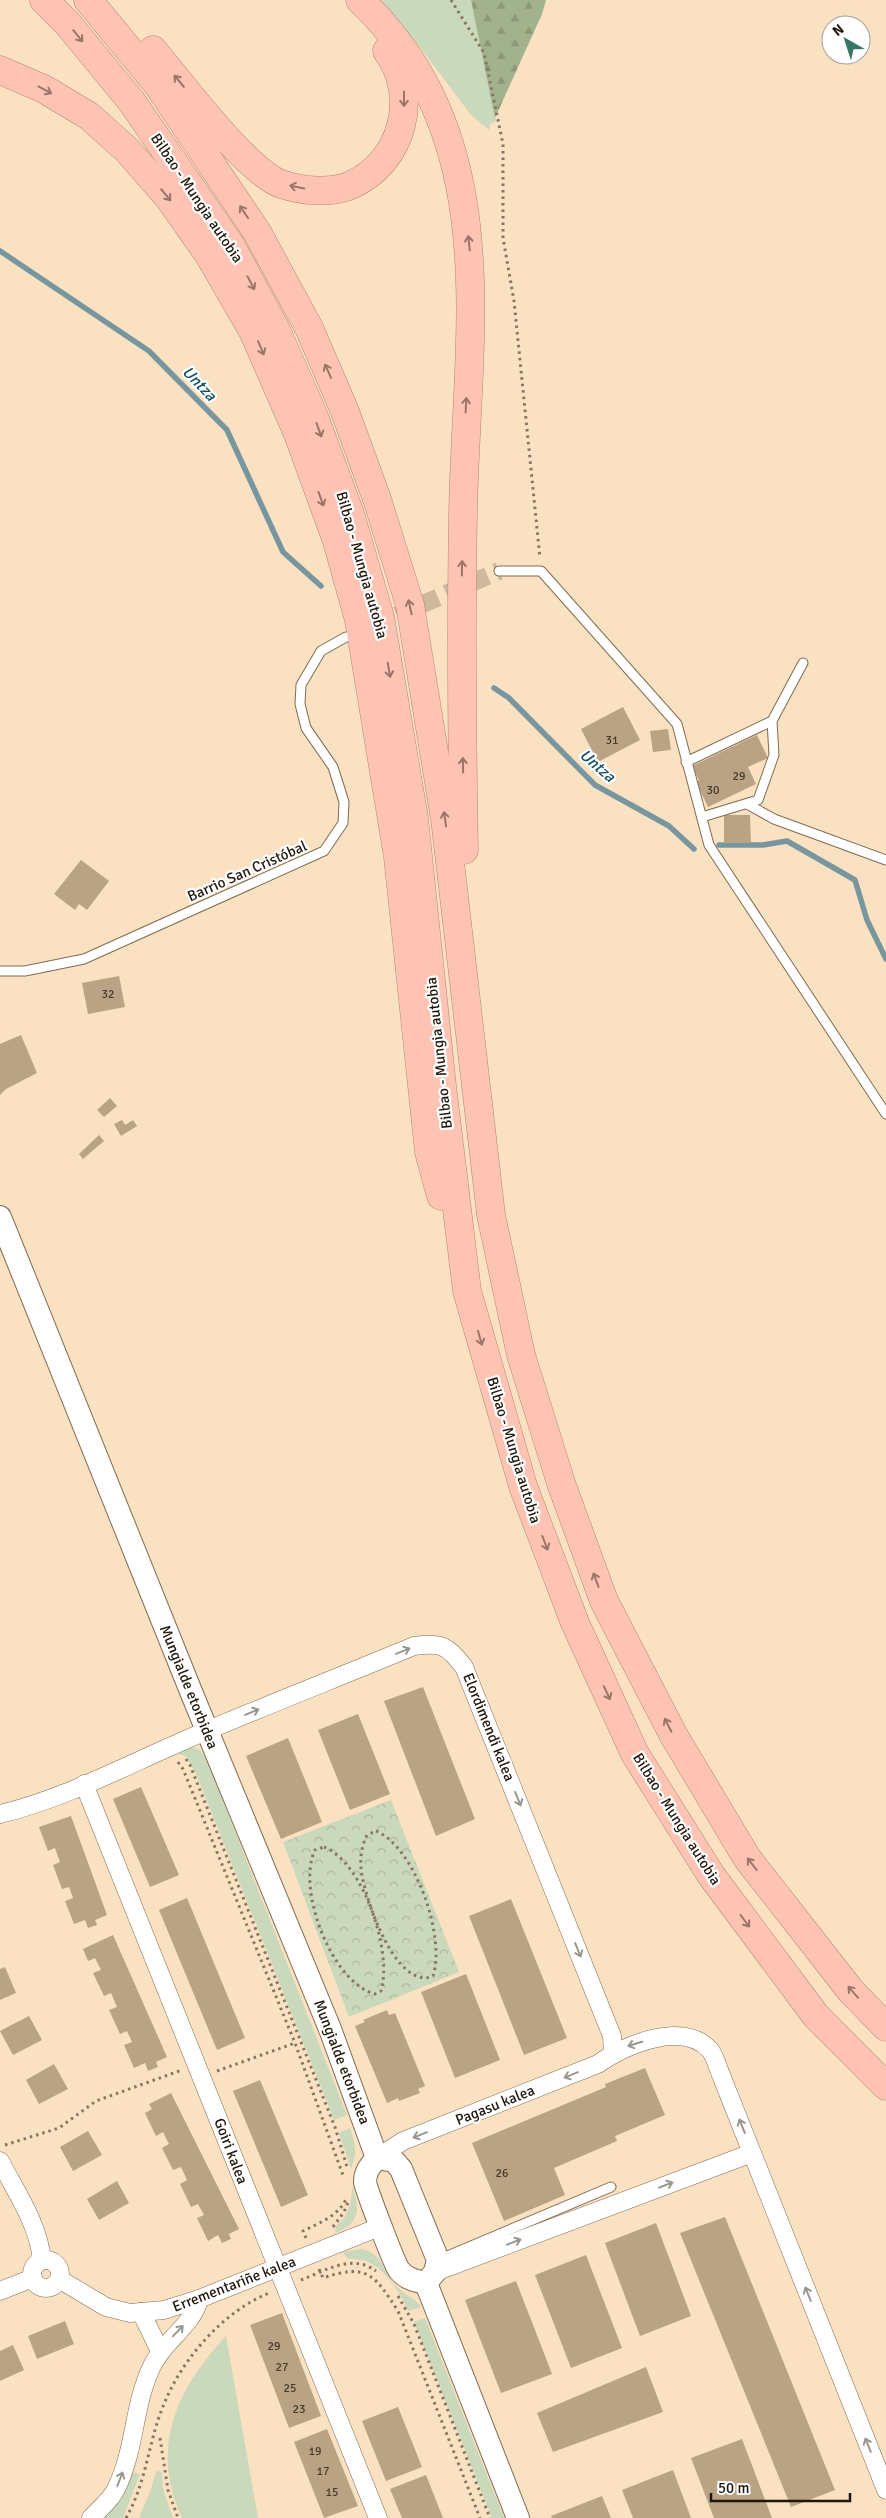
<svg xmlns="http://www.w3.org/2000/svg" width="886" height="2518" font-family="Signika,sans-serif">
	<style>
		.green { fill: #cad8bb }
		.forest { fill: url(#forest-firs) }
		.park { fill: url(#park-crowns) }
		.lines { fill: none; stroke-linecap: round; stroke-linejoin: round }
		.stream { stroke: #78969e; stroke-width: 5.5 }
		.building { fill: #baa284 }
		.minor-tunnel { stroke: #ceb99d; stroke-width: 18; stroke-dasharray: 18 9; stroke-linecap: butt }
		.service-casing { stroke: #816b4f; stroke-width: 11 }
		.minor-casing { stroke: #816b4f; stroke-width: 19 }
		.tertiary-casing { stroke: #816b4f; stroke-width: 24 }
		.motorway-casing { stroke: #b08778; stroke-width: 29 }
		.path { stroke: #867661; stroke-width: 3; stroke-dasharray: 2.5 4; stroke-linecap: butt }
		.service { stroke: #fff; stroke-width: 9 }
		.minor { stroke: #fff; stroke-width: 18 }
		.tertiary { stroke: #fff; stroke-width: 22 }
		.motorway { stroke: #fec3b3; stroke-width: 28 }
		.oneway { stroke: #9a7667 }
		.oneway2 { stroke: #9a9791 }
		.labels { text-anchor: middle; stroke-width: 4.5; stroke-linejoin: round; paint-order: stroke }
		.number-label { font-size: 12px; fill: #463a29 }
		.street-label { font-size: 15px; fill: #1f170b; stroke: #fff }
		.water-label { font-size: 16px; font-style: italic; fill: #115163; stroke: #fff }
	</style>
	<defs>
		<pattern id="forest-firs" width="22" height="20" patternUnits="userSpaceOnUse" patternTransform="scale(1.25)"><rect width="22" height="20" fill="#a1b28d"/><path d="M5 1l3.5 6h-7zM16 11l3.5 6h-7z" fill="#8a9878"/></pattern>
		<pattern id="park-crowns" width="20" height="18" patternUnits="userSpaceOnUse" patternTransform="scale(1.25)"><rect width="20" height="18" fill="#cad8bb"/><path d="M2 6a3 3 0 1 1 6 0M12 15a3 3 0 1 1 6 0" fill="none" stroke="#adb99f"/></pattern>
	</defs>
	<rect width="100%" height="100%" fill="#fae1c2"/>
	<g class="green">
		<path d="M380,0h91l25,121 -6,3 -1,6 -18,-15 -52,-69z"/>
		<path d="M185,1745l15,5 6,8 141,357 -13,5 -137,-344 -11,-20 -10,-3z"/>
		<path d="M350,2128c6,17 7,25 1,41l-12,-36z"/>
		<path d="M352,2186c8,23 9,37 -17,47l1,-7c13,-11 16,-23 16,-40z"/>
		<path d="M362,2249c21,4 22,25 34,37 9,9 18,11 25,21l-13,4c-7,-17 -21,-40 -38,-48 -7,-4 -16,-3 -23,-5l-4,-6z"/>
		<path d="M425,2318l79,200h-12l-78,-196z"/>
		<path d="M226,2336l32,182h-76c-33,-70 -5,-130 44,-182z"/>
		<path d="M156,2471l6,1 1,17 10,29h-34l12,-29z"/>
		<path d="M131,2472l9,2 -17,44h-19l10,-11z"/>
	</g>
	<path class="forest" d="M471,0h75l-4,14 -47,104z"/>
	<path class="park" d="M391,1800l68,172 -110,45 -66,-175z"/>
	<g class="lines">
		<g class="stream">
			<path d="M0,251l149,100 78,79 56,122 38,34"/>
			<path d="M494,688l15,10 86,87 74,41 25,23"/>
			<path d="M719,845h44l24,-4 68,39 12,40 19,39"/>
		</g>
	</g>
	<g class="building">
		<path d="M623,707l17,33 -42,22 -17,-33z"/>
		<path d="M668,729l3,21 -18,2 -3,-21z"/>
		<path d="M757,735l11,23 -20,9 8,17 -48,23 -12,-25 3,-2 -7,-14z"/>
		<path d="M724,815h26l1,28h-27z"/>
		<path d="M81,860l28,21 -22,29 -8,-6 -4,6 -21,-16z"/>
		<path d="M119,976l6,31 -37,7 -6,-31z"/>
		<path d="M21,1035l16,38 -31,16 -6,6v-51z"/>
		<path d="M110,1098l7,8 -13,11 -7,-7z"/>
		<path d="M122,1120l3,5 8,-5 4,6 -16,10 -7,-12z"/>
		<path d="M99,1135l5,6 -21,18 -4,-5z"/>
		<path d="M423,1687l52,132 -39,17 -52,-135z"/>
		<path d="M358,1714l32,80 -40,16 -32,-80z"/>
		<path d="M288,1738l34,84 -41,17 -35,-83z"/>
		<path d="M141,1787l38,88 -29,12 -37,-88z"/>
		<path d="M71,1816l36,99 -12,5 2,5 -9,3 -3,-8 -11,4 -9,-23 8,-3 -4,-11 -7,2 -9,-24 7,-3 -5,-14 -7,3 -9,-24z"/>
		<path d="M187,1898l58,140 -28,12 -58,-140z"/>
		<path d="M511,1899l56,139 -43,17 -55,-139z"/>
		<path d="M113,1935l54,122 -11,5 2,5 -10,4 -3,-8 -11,5 -10,-23 8,-3 -5,-11 -7,3 -11,-24 8,-3 -6,-14 -7,3 -11,-23 8,-3 -6,-12 -7,3 -5,-12z"/>
		<path d="M5,1967l11,26 -16,7v-31z"/>
		<path d="M466,1974l34,86 -45,18 -34,-86z"/>
		<path d="M387,2010l2,5 6,-2 30,73 -7,3 2,4 -21,8 -1,-3 -11,5 -32,-77 10,-4 -2,-2z"/>
		<path d="M29,2016l13,24 -29,15 -13,-24z"/>
		<path d="M54,2064l14,25 -29,15 -13,-24z"/>
		<path d="M645,2068l20,47 -50,21 2,5 -63,27 11,27 -61,26 -32,-78 134,-56 -1,-3z"/>
		<path d="M260,2080l48,115 -27,12 -48,-116z"/>
		<path d="M171,2093l68,136 -10,5 2,5 -9,4 -4,-8 -10,6 -11,-23 7,-3 -6,-11 -7,3 -11,-23 7,-4 -6,-13 -8,3 -11,-22 7,-4 -6,-12 -7,4 -11,-23 7,-4 -3,-5z"/>
		<path d="M88,2131l14,24 -29,16 -13,-24z"/>
		<path d="M117,2181l12,22 -30,17 -12,-21z"/>
		<path d="M725,2217l110,273 -44,17 -111,-274z"/>
		<path d="M656,2223l35,93 -51,20 -35,-93z"/>
		<path d="M586,2255l36,93 -51,20 -36,-93z"/>
		<path d="M516,2281l36,93 -51,19 -36,-93z"/>
		<path d="M282,2313l39,103 -32,12 -39,-103z"/>
		<path d="M65,2321l9,23 -37,15 -9,-23z"/>
		<path d="M13,2345l11,25 -24,11v-30z"/>
		<path d="M646,2367l17,45 -110,40 -16,-39z"/>
		<path d="M398,2407l24,60 -36,14 -24,-60z"/>
		<path d="M327,2429l31,77 -34,12 -30,-76z"/>
		<path d="M742,2439l30,79h-58l-23,-60z"/>
		<path d="M673,2470l18,48h-58l-11,-28z"/>
		<path d="M426,2475l17,43h-41l-12,-29z"/>
		<path d="M602,2496l9,22h-59l-1,-2z"/>
	</g>
	<g class="lines">
		<path class="minor-tunnel" d="M372,626l127,-55"/>
		<g class="service-casing">
			<g id="service">
				<path d="M499,571h42l136,153 32,121 177,269"/>
				<path d="M772,721l31,-58"/>
				<path d="M686,762l86,-41 2,34 -16,45 -56,17"/>
				<path d="M747,804l27,15 112,41"/>
				<path d="M0,971h25l59,-12 240,-108 19,-28 1,-21 -11,-35 -27,-39 -6,-24 1,-19 20,-34 25,-14"/>
				<path d="M438,2260l173,-73"/>
			</g>
		</g>
		<g class="minor-casing">
			<g id="minor">
				<path d="M84,1784l294,734"/>
				<path d="M0,1814c63,-15 123,-47 183,-73 76,-33 154,-63 231,-95 27,-4 33,-1 50,21l148,369 1,16"/>
				<path d="M377,2158l26,-17 195,-77c26,-19 85,-44 112,-14 5,6 8,18 11,25l165,415"/>
				<path d="M0,2161c16,31 39,64 42,100"/>
				<circle cx="46" cy="2274" r="14"/>
				<path d="M435,2272l317,-119"/>
				<path d="M59,2279l47,28 24,6 34,-3 35,-11 183,-73"/>
				<path d="M0,2291l33,-13"/>
				<path d="M141,2312l19,39"/>
				<path d="M91,2518c8,-9 20,-18 25,-29 20,-40 17,-86 37,-125 12,-24 40,-39 46,-65"/>
			</g>
		</g>
		<g class="tertiary-casing">
			<g id="tertiary">
				<path d="M0,1217l192,477 138,335 47,129"/>
				<path d="M377,2158c-6,7 -12,13 -12,24 1,7 29,81 34,88 7,9 17,11 27,13"/>
				<path d="M377,2158l17,3 7,8 37,91 -3,12 -9,11"/>
				<path d="M426,2283l92,235"/>
			</g>
		</g>
		<g class="motorway-casing">
			<g id="motorway">
				<path d="M44,0l24,24 64,78 99,144 45,84 37,84 37,100 30,103 34,201 28,268 25,205 56,195 52,137 60,131 76,121 105,141 70,70"/>
				<path d="M88,0l70,85 99,147 52,96 35,81 33,90 33,106 35,214 46,396 30,140 40,128 43,118 70,135 73,122 104,133 35,36"/>
				<path d="M360,0c147,140 106,333 103,514 -2,112 -1,224 1,336"/>
				<path d="M153,50c26,31 93,121 128,134 21,7 50,10 70,1 52,-23 69,-89 36,-134"/>
				<path d="M0,70l44,19 45,27 38,34 42,48 40,57 44,76 45,103 39,107 22,79 39,237 31,295 12,44"/>
			</g>
		</g>
		<g class="path">
			<path d="M451,0l33,53 19,91v94l11,63 26,257"/>
			<path d="M186,1759l4,6 145,362 12,40"/>
			<path d="M178,1762l5,7 112,274 49,135"/>
			<path d="M376,1831c39,16 70,106 57,145 -37,16 -70,-81 -72,-108 -1,-12 1,-23 6,-33z"/>
			<path d="M324,1847c39,15 69,105 57,144l-6,3c-43,-11 -79,-105 -60,-144z"/>
			<path d="M217,2071l78,-28"/>
			<path d="M5,2145l54,-17 37,-27 86,-31"/>
			<path d="M333,2227l11,-15 5,-12"/>
			<path d="M306,2238l-3,-7c18,-9 36,-15 44,-34"/>
			<path d="M319,2269l4,9c44,-15 51,-4 75,33l82,207"/>
			<path d="M301,2280c24,-9 51,-27 75,-9"/>
			<path d="M398,2296l16,28 76,194"/>
			<path d="M160,2438l8,52 10,28"/>
			<path d="M126,2518c20,-35 22,-73 36,-109 18,-48 60,-97 107,-116"/>
		</g>
		<use href="#service" class="service"/>
		<use href="#minor" class="minor"/>
		<use href="#tertiary" class="tertiary"/>
		<use href="#motorway" class="motorway"/>
	</g>
	<defs><path id="oneway-shaft" d="M-6 0H5M1.5-3L5.5 0L1.5 3" fill="none" stroke-width="1.6" stroke-linecap="round" stroke-linejoin="round" transform="scale(1.25)"/></defs>
	<g class="oneway">
		<use href="#oneway-shaft" transform="translate(78 36) rotate(51)"/>
		<use href="#oneway-shaft" transform="translate(179 81) rotate(-130)"/>
		<use href="#oneway-shaft" transform="translate(45 90) rotate(28)"/>
		<use href="#oneway-shaft" transform="translate(404 99) rotate(90)"/>
		<use href="#oneway-shaft" transform="translate(297 187) rotate(-169)"/>
		<use href="#oneway-shaft" transform="translate(166 195) rotate(50)"/>
		<use href="#oneway-shaft" transform="translate(244 212) rotate(-124)"/>
		<use href="#oneway-shaft" transform="translate(469 243) rotate(-96)"/>
		<use href="#oneway-shaft" transform="translate(251 283) rotate(62)"/>
		<use href="#oneway-shaft" transform="translate(261 348) rotate(67)"/>
		<use href="#oneway-shaft" transform="translate(328 371) rotate(-114)"/>
		<use href="#oneway-shaft" transform="translate(466 405) rotate(-87)"/>
		<use href="#oneway-shaft" transform="translate(319 430) rotate(70)"/>
		<use href="#oneway-shaft" transform="translate(321 499) rotate(70)"/>
		<use href="#oneway-shaft" transform="translate(462 568) rotate(-89)"/>
		<use href="#oneway-shaft" transform="translate(410 607) rotate(-102)"/>
		<use href="#oneway-shaft" transform="translate(389 670) rotate(80)"/>
		<use href="#oneway-shaft" transform="translate(463 765) rotate(-91)"/>
		<use href="#oneway-shaft" transform="translate(445 819) rotate(-98)"/>
		<use href="#oneway-shaft" transform="translate(480 1338) rotate(74)"/>
		<use href="#oneway-shaft" transform="translate(545 1543) rotate(69)"/>
		<use href="#oneway-shaft" transform="translate(596 1580) rotate(-110)"/>
		<use href="#oneway-shaft" transform="translate(607 1693) rotate(65)"/>
		<use href="#oneway-shaft" transform="translate(668 1725) rotate(-117)"/>
		<use href="#oneway-shaft" transform="translate(752 1864) rotate(-128)"/>
		<use href="#oneway-shaft" transform="translate(745 1921) rotate(53)"/>
		<use href="#oneway-shaft" transform="translate(853 1992) rotate(-131)"/>
	</g>
	<g class="oneway2">
		<use href="#oneway-shaft" transform="translate(403 1651) rotate(-22)"/>
		<use href="#oneway-shaft" transform="translate(252 1712) rotate(-22)"/>
		<use href="#oneway-shaft" transform="translate(518 1799) rotate(68)"/>
		<use href="#oneway-shaft" transform="translate(578 1950) rotate(68)"/>
		<use href="#oneway-shaft" transform="translate(635 2044) rotate(163)"/>
		<use href="#oneway-shaft" transform="translate(571 2075) rotate(158)"/>
		<use href="#oneway-shaft" transform="translate(742 2126) rotate(-112)"/>
		<use href="#oneway-shaft" transform="translate(420 2135) rotate(158)"/>
		<use href="#oneway-shaft" transform="translate(666 2185) rotate(-21)"/>
		<use href="#oneway-shaft" transform="translate(514 2242) rotate(-21)"/>
		<use href="#oneway-shaft" transform="translate(808 2294) rotate(-112)"/>
		<use href="#oneway-shaft" transform="translate(178 2331) rotate(-46)"/>
		<use href="#oneway-shaft" transform="translate(868 2445) rotate(-112)"/>
		<use href="#oneway-shaft" transform="translate(120 2479) rotate(-69)"/>
	</g>
	<g class="labels">
		<g class="number-label">
			<text x="612" y="744">31</text>
			<text x="739" y="780">29</text>
			<text x="713" y="794">30</text>
			<text x="108" y="998">32</text>
			<text x="502" y="2177">26</text>
			<text x="274" y="2350">29</text>
			<text x="282" y="2371">27</text>
			<text x="290" y="2392">25</text>
			<text x="299" y="2413">23</text>
			<text x="315" y="2455">19</text>
			<text x="323" y="2475">17</text>
			<text x="332" y="2496">15</text>
		</g>
		<g class="street-label">
			<text transform="translate(197 198) rotate(56)" y="5">Bilbao - Mungia autobia</text>
			<text transform="translate(362 565) rotate(74)" y="5">Bilbao - Mungia autobia</text>
			<text transform="translate(247 871) rotate(-24)" y="5">Barrio San Cristóbal</text>
			<text transform="translate(439 1053) rotate(-96)" y="5">Bilbao - Mungia autobia</text>
			<text transform="translate(514 1450) rotate(73)" y="5">Bilbao - Mungia autobia</text>
			<text transform="translate(189 1687) rotate(68)" y="5">Mungialde etorbidea</text>
			<text transform="translate(489 1727) rotate(68)" y="5">Elordimendi kalea</text>
			<text transform="translate(677 1819) rotate(58)" y="5">Bilbao - Mungia autobia</text>
			<text transform="translate(342 2062) rotate(69)" y="5">Mungialde etorbidea</text>
			<text transform="translate(495 2105) rotate(-22)" y="5">Pagasu kalea</text>
			<text transform="translate(231 2151) rotate(69)" y="5">Goiri kalea</text>
			<text transform="translate(234 2284) rotate(-21)" y="5">Errementariñe kalea</text>
		</g>
		<g class="water-label">
			<text transform="translate(200 383) rotate(46)" y="6">Untza</text>
			<text transform="translate(598 765) rotate(41)" y="6">Untza</text>
		</g>
	</g>
	<g transform="translate(846 40) rotate(321)"><circle r="24" fill="#ffffff" stroke="#a5a29d"/>
	<path d="M0-4L9 19L0 12L-9 19Z" fill="#377664"/>
	<text y="-8" font-size="14" font-weight="bold" text-anchor="middle" fill="#1f170b">N</text>
	</g>
	<path d="M711 2493v8h139v-8" fill="none" stroke="#1f170b" stroke-width="2.5"/>
	<text x="718" y="2493" font-size="15" fill="#1f170b" stroke="#ffffff" stroke-width="4" paint-order="stroke">50 m</text>
</svg>
